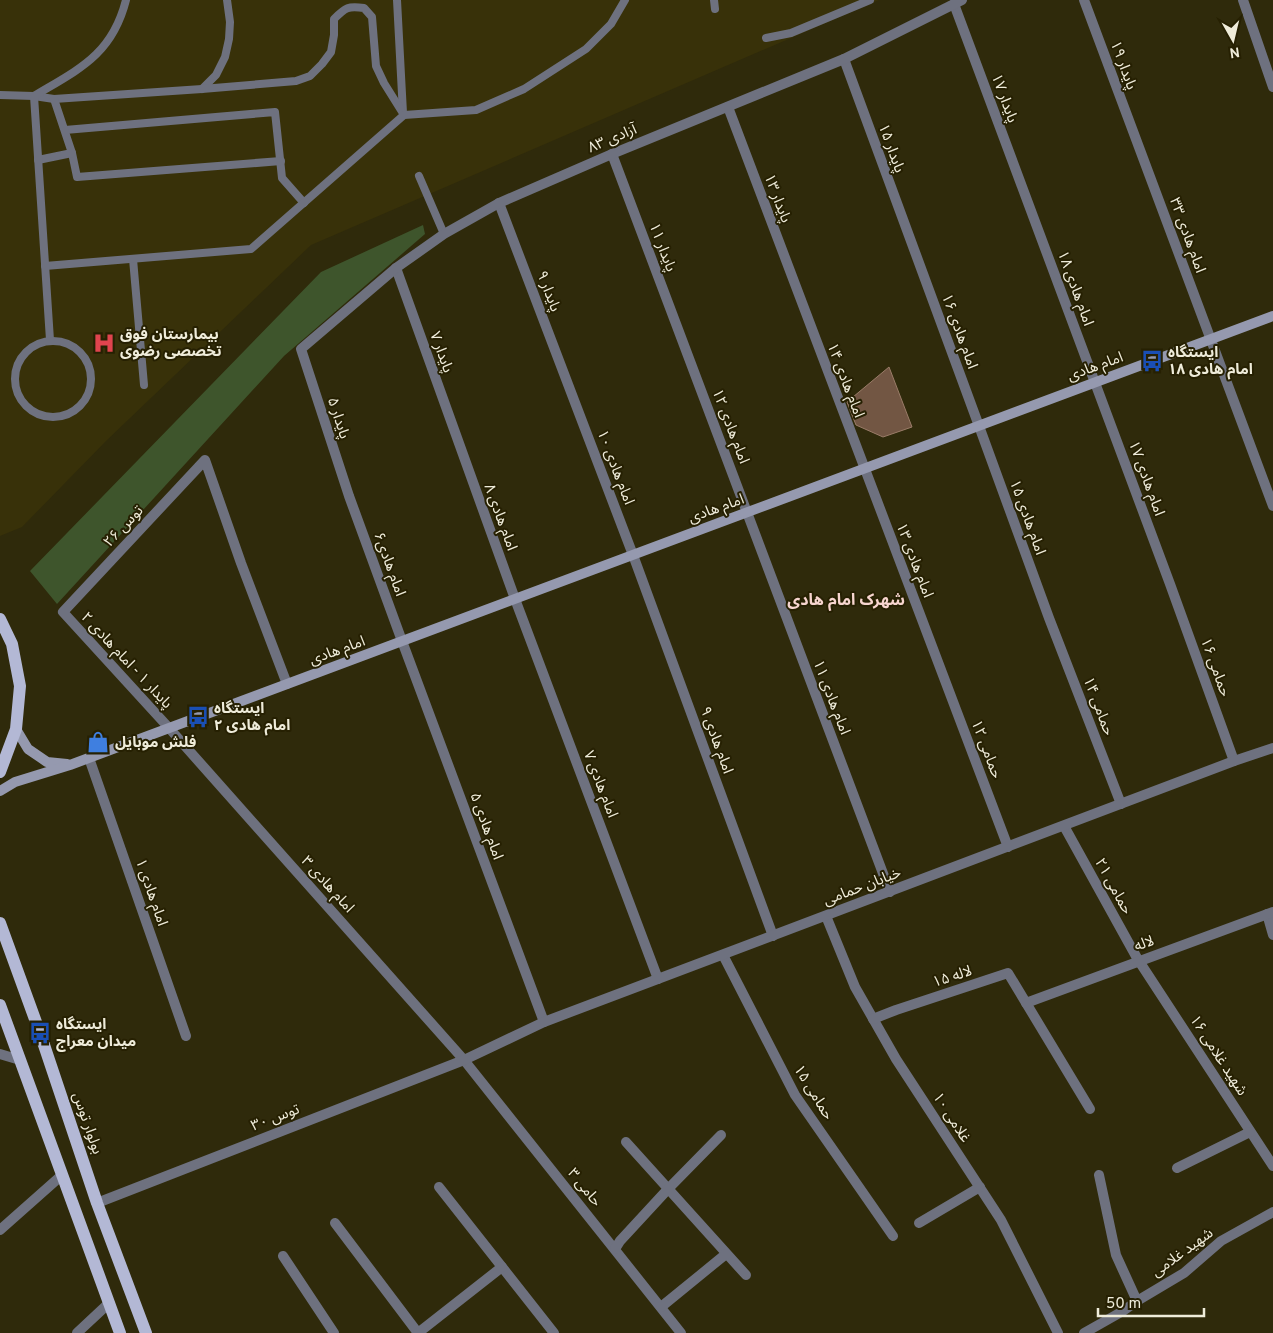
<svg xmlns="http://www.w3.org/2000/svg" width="1273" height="1333" font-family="Overpass,'Noto Sans Arabic',sans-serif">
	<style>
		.built { fill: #383109 }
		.green { fill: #3e552c }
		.building { fill: #725643; stroke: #9a7c68 }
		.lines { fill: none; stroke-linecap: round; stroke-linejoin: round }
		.lane { stroke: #6e717f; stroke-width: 8 }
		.street { stroke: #6e717f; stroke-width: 10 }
		.secondary { stroke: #9599af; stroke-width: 10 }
		.primary { stroke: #b3b8d5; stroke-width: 12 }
		.labels { text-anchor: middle; stroke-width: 4; stroke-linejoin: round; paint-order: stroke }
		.street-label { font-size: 15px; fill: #efecda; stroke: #262002 }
		.poi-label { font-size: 15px; font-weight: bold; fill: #efecda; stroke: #262002; text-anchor: start }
		.neighbourhood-label { font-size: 16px; font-weight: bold; fill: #f7d5cf; stroke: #262002 }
	</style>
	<rect width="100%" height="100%" fill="#2f2a0b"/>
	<path class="built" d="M0,0h879l-568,245 -205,196 -84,86 -22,9z"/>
	<path class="green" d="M423,225l2,9 -141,122 -227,248 -27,-33 291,-299z"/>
	<path class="building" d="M889,367l23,60 -29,10 -27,-12 -9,-23z"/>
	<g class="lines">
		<g class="lane">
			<path d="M397,0l6,113"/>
			<path d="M714,0l1,9"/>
			<path d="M766,38l25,-5 79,-33"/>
			<path d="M202,89l14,-14 9,-18 4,-18 1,-17 -3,-22"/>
			<path d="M0,95l34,1 20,3 148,-10 94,-8 14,-5 12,-12 9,-12 3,-17v-16c12,-12 14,-13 30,-11l8,9 4,49 8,17 20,32"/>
			<path d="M65,130l210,-18 7,66 22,25"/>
			<path d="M72,153l5,24 204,-16"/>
			<path d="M38,160l34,-7 -18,-54"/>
			<path d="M419,176l25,58"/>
			<path d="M133,259l11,126"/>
			<path d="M45,266l206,-17 153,-134 72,-5 48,-21 62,-40 25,-25 14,-24"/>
			<path d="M50,340l-16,-244c45,-27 78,-41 92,-96"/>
			<circle cx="53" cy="379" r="38"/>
		</g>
		<g class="street">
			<path d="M1084,0l189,506"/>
			<path d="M1243,0l30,87"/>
			<path d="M954,4l216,580 64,177"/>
			<path d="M844,59l135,367 70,192 72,186"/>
			<path d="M728,107l280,740"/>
			<path d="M612,154l278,738"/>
			<path d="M499,203l134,352 140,381"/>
			<path d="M396,268l119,331 143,380"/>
			<path d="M287,684l-46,-121 -36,-103 -142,152 106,116 295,332 217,273"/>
			<path d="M89,758l97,278"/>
			<path d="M1064,826l73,132 136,208"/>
			<path d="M1267,914l6,21"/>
			<path d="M826,916l29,71 41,72 105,161 57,113"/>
			<path d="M723,955l72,140 98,141"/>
			<path d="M1026,1003l247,-91"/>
			<path d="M873,1019l23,-9 112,-37 82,136"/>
			<path d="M544,1022l-142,-381 -53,-145 -48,-147 95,-81 48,-34 55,-31 113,-49 232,-95 118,-59"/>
			<path d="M0,1054l20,6"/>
			<path d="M626,1142l120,133"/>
			<path d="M1177,1168l73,-36"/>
			<path d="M1099,1175l17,80 21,46"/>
			<path d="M439,1187l115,146"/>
			<path d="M97,1203l367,-143 80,-38 690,-261 39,-13"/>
			<path d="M335,1223l83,110"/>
			<path d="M919,1223l61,-36"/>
			<path d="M0,1230l62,-55"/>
			<path d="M615,1249l5,-8 48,-52 53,-54"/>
			<path d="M283,1256l51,77"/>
			<path d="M661,1307l65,-53"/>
			<path d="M77,1333l31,-29"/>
			<path d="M418,1333l84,-66"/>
			<path d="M1084,1333l39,-22 14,-10 47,-28 37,-32 52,-29"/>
		</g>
		<g class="secondary">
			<path d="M16,729l12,20 19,13 20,2"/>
			<path d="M0,791l15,-9 55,-17 1203,-449"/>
		</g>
		<g class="primary">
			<path d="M0,619l12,25 8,42 -4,43 -16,43"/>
			<path d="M0,923l40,110 57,170 49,130"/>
			<path d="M0,1005l120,328"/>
		</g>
	</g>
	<defs>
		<g id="hospital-bare" transform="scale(1.725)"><path d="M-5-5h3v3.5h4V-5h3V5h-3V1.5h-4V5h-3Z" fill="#e0444e" stroke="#262002" stroke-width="2.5" paint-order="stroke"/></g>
		<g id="bus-bare" transform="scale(1.725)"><path d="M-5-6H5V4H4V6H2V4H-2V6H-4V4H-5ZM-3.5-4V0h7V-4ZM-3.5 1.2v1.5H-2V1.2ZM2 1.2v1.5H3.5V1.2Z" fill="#1a4fb4" stroke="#262002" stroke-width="2.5" paint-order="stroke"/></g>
		<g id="shop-bare" transform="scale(1.725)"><path d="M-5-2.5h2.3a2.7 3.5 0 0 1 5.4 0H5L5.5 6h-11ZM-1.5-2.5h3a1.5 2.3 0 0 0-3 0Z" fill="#3f7fe0" stroke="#262002" stroke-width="2.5" paint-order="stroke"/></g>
	</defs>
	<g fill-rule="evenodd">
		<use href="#hospital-bare" x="104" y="343"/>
		<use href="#bus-bare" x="1152" y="361"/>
		<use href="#bus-bare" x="198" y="717"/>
		<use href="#shop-bare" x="98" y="742"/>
		<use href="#bus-bare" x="40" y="1033"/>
	</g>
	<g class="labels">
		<g class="street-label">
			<text transform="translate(1124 65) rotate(70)" y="5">پایدار ۱۹</text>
			<text transform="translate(1005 98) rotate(70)" y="5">پایدار ۱۷</text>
			<text transform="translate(612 138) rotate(-23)" y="5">آزادی ۸۳</text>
			<text transform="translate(892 148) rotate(70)" y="5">پایدار ۱۵</text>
			<text transform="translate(778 198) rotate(69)" y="5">پایدار ۱۳</text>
			<text transform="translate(1188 235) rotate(70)" y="5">امام هادی ۳۳</text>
			<text transform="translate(663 247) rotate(69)" y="5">پایدار ۱۱</text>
			<text transform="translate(1076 288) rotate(70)" y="5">امام هادی ۱۸</text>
			<text transform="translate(549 291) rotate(69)" y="5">پایدار ۹</text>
			<text transform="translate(960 331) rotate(70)" y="5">امام هادی ۱۶</text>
			<text transform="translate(442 352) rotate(70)" y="5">پایدار ۷</text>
			<text transform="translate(1095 366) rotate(-20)" y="5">امام هادی</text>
			<text transform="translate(846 380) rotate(69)" y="5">امام هادی ۱۴</text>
			<text transform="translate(339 418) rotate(72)" y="5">پایدار ۵</text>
			<text transform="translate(731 426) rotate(69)" y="5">امام هادی ۱۲</text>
			<text transform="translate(616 467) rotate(69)" y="5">امام هادی ۱۰</text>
			<text transform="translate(1147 478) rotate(70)" y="5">امام هادی ۱۷</text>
			<text transform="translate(716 508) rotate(-20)" y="5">امام هادی</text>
			<text transform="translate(501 517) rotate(70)" y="5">امام هادی ۸</text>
			<text transform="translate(1028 517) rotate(70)" y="5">امام هادی ۱۵</text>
			<text transform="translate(123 526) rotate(-47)" y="5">توس ۲۶</text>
			<text transform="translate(915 560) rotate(69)" y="5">امام هادی ۱۳</text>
			<text transform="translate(390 564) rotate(70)" y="5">امام هادی۶</text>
			<text transform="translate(337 650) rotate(-20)" y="5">امام هادی</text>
			<text transform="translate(127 660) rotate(47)" y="5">پایدار ۱ - امام هادی ۲</text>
			<text transform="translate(1216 667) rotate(70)" y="5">حمامی ۱۶</text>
			<text transform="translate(832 697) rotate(69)" y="5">امام هادی ۱۱</text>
			<text transform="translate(1099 706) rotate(69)" y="5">حمامی ۱۴</text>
			<text transform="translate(717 740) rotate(70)" y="5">امام هادی ۹</text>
			<text transform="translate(987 749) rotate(69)" y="5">حمامی ۱۲</text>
			<text transform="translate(601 784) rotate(69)" y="5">امام هادی ۷</text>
			<text transform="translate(487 826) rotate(70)" y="5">امام هادی ۵</text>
			<text transform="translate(328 884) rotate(48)" y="5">امام هادی ۳</text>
			<text transform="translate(862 886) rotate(-21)" y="5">خیابان حمامی</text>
			<text transform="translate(1114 886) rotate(61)" y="5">حمامی ۲۱</text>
			<text transform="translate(152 892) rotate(71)" y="5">امام هادی ۱</text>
			<text transform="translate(1144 943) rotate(-20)" y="5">لاله</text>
			<text transform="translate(952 976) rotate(-18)" y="5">لاله ۱۵</text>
			<text transform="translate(1219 1055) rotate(57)" y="5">شهید غلامی ۱۶</text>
			<text transform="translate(814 1092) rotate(58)" y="5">حمامی ۱۵</text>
			<text transform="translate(275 1117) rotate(-21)" y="5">توس ۳۰</text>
			<text transform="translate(952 1117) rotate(57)" y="5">غلامی ۱۰</text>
			<text transform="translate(88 1123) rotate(71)" y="5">بولوار توس</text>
			<text transform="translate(585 1187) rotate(51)" y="5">حامی ۳</text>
			<text transform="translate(1182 1252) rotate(-36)" y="5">شهید غلامی</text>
		</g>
		<g class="poi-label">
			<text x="120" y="339">بیمارستان فوق<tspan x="120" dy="17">تخصصی رضوی</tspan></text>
			<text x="1168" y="357">ایستگاه<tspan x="1168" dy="17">امام هادی ۱۸</tspan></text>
			<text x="214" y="713">ایستگاه<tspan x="214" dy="17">امام هادی ۲</tspan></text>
			<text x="115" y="747">فلش موبایل</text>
			<text x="56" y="1029">ایستگاه<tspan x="56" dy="17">میدان معراج</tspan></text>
		</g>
		<g class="neighbourhood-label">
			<text x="846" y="605">شهرک امام هادی</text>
		</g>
	</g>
	<g transform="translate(1233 40) rotate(172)" stroke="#262002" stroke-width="4" paint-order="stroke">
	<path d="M0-4L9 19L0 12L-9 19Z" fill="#efecda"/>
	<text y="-8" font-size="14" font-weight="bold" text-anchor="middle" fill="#efecda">N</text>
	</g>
	<path d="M1098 1308v8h106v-8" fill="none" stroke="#efecda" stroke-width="2.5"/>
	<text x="1106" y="1308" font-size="15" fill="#efecda" stroke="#262002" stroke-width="4" paint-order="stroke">50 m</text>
</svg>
